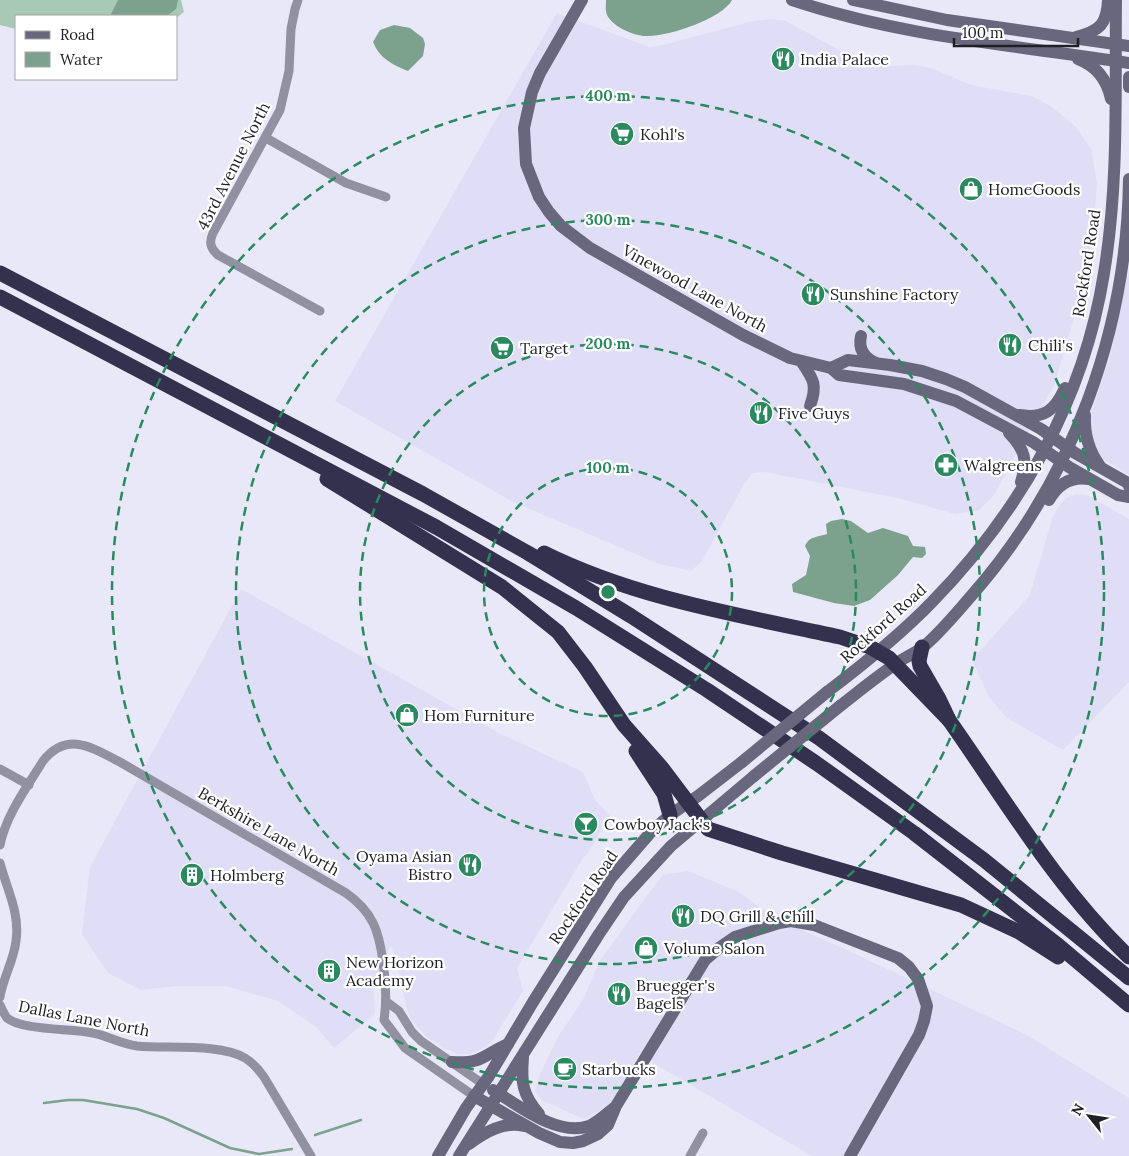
<svg xmlns="http://www.w3.org/2000/svg" width="1129" height="1156" font-family="Lora,serif">
	<style>
		.built { fill: #dfdef6 }
		.green { fill: #a9c9b7 }
		.water { fill: #7ca18d }
		.lines { fill: none; stroke-linecap: round; stroke-linejoin: round }
		.stream { stroke: #7ca18d; stroke-width: 2.5 }
		.street { stroke: #9291a1; stroke-width: 9 }
		.secondary { stroke: #69677d; stroke-width: 12 }
		.highway { stroke: #34314e; stroke-width: 15 }
		.secondary-bridge { stroke: #69677d; stroke-width: 12 }
		.ring { fill: none; stroke: #2b8960; stroke-width: 2.5; stroke-dasharray: 9 6 }
		.labels { text-anchor: middle; stroke-width: 4.5; stroke-linejoin: round; paint-order: stroke }
		.poi-label { font-size: 16px; fill: #201f25; stroke: #fff; text-anchor: start }
		.street-label { font-size: 16px; fill: #201f25; stroke: #fff }
		.centre { fill: #2b8960; stroke: #fff; stroke-width: 2.5 }
		.ring-label { font-size: 15px; text-anchor: middle; font-weight: bold; fill: #2b8960; stroke: #fff; stroke-width: 4.5; stroke-linejoin: round; paint-order: stroke }
	</style>
	<rect width="100%" height="100%" fill="#e9e8f8"/>
	<g class="built">
		<path d="M557,13l92,34 14,-2 86,-23 22,-3 15,2 64,35 24,7 15,3 26,-1 16,3 40,17 61,11 20,11 23,19 16,23 6,35 -4,51 -8,46 -31,104 -60,110 -15,15 -24,4 -53,-15 -137,-27 -12,1 -9,11 -42,77 -11,10 -32,-7 -146,-62 -178,-101z"/>
		<path d="M1129,271v204l-27,-17 -11,-13 -3,-23 22,-65z"/>
		<path d="M1077,494l10,1 42,24v163l-66,68 -56,-32 -18,-21 -17,-37 58,-65 22,-76 6,-12 8,-9z"/>
		<path d="M241,589l258,144 84,39 12,28 15,16 -22,37 -5,5 -66,110 6,23 -32,52 -11,7 -10,4h-12l-12,-5 -19,-12 -7,-7 -8,-9 -5,-11 -5,-27 -11,-38 -18,43 2,26 -41,34 -18,-21 -38,-26 -52,-15h-49l-36,4 -33,-17 -26,-39 8,-67z"/>
		<path d="M688,871l49,20 38,27 74,33 176,83 104,64v58h-317l-157,-92 -15,-11 -27,50 -29,16 -41,-18 -8,-10 5,-17 19,-39 25,-37 15,-36 44,-61 20,-26z"/>
	</g>
	<path class="green" d="M0,0h181l3,12 -8,6v-2h-160v13l-16,-4z"/>
	<g class="water">
		<path d="M118,0h60l-2,9 -9,7h-57z"/>
		<path d="M606,0h126c-10,19 -65,37 -86,36 -12,0 -33,-9 -39,-21 -2,-5 -1,-10 -1,-15z"/>
		<path d="M394,25l16,3 13,10 2,6 -2,12 -15,15c-15,-6 -29,-13 -35,-29l7,-12z"/>
		<path d="M842,519l9,2 17,12 15,-5 25,8 5,10 12,1 1,7 -4,4 -9,-1 -15,18 -28,25 -16,6 -20,-3 -41,-11 -1,-8 14,-9 4,-19 -5,-10c4,-10 13,-9 22,-12l-1,-10 5,-3z"/>
	</g>
	<g class="lines">
		<g class="stream">
			<path d="M44,1103l24,-3h15l54,9 27,9 66,30 29,6 33,-5"/>
			<path d="M315,1135l46,-15"/>
		</g>
		<g class="street">
			<path d="M298,0l-3,9 -4,20 -2,42 -9,39 -67,123c-4,9 -3,15 5,22l102,56"/>
			<path d="M266,138l80,45 40,14"/>
			<path d="M0,769l29,16"/>
			<path d="M0,845c6,-30 27,-58 43,-84 24,-30 48,-14 77,1l226,131c27,19 33,38 37,69 3,20 4,38 1,58l21,28 69,48"/>
			<path d="M0,863c7,27 20,49 16,78 -2,19 -13,37 -16,56"/>
			<path d="M387,1002l12,9 13,21 9,9 62,43"/>
			<path d="M0,1005c2,4 4,9 7,13 16,13 65,10 86,15 15,3 28,11 44,13 30,3 83,-3 108,12 8,5 14,12 19,19l47,79"/>
			<path d="M690,1156l13,-23"/>
		</g>
		<g class="secondary">
			<path d="M582,0l-42,73 -8,19 -8,36 2,36 13,33 10,15 12,14 29,22 153,87 47,23 41,10 8,7 65,9 52,17 77,41 36,25 49,28 11,2"/>
			<path d="M792,0c111,37 222,45 337,63"/>
			<path d="M853,0l94,20 182,26"/>
			<path d="M1076,37c24,-6 31,-13 32,-37"/>
			<path d="M1078,59c19,7 29,21 33,40"/>
			<path d="M1129,77v10"/>
			<path d="M861,336c-3,13 3,22 15,27"/>
			<path d="M801,361c12,18 17,23 9,45"/>
			<path d="M831,368l17,-8 42,5 32,6 24,8 19,8 76,42 34,24 53,30 1,3"/>
			<path d="M1019,415c26,4 36,-5 46,-27"/>
			<path d="M1085,415c-1,19 3,35 15,51"/>
			<path d="M1009,433c16,17 19,27 12,49"/>
			<path d="M1049,500c9,-16 22,-24 40,-21"/>
			<path d="M827,692c37,-28 73,-57 105,-90 89,-91 152,-203 172,-329 15,-90 11,-182 12,-273"/>
			<path d="M840,706c18,-14 35,-28 54,-41 9,-7 20,-11 29,-18 18,-15 34,-35 49,-52 101,-115 155,-264 157,-416"/>
			<path d="M523,1057c-2,25 -1,37 16,57"/>
			<path d="M452,1062c31,2 31,-7 56,-18"/>
			<path d="M493,1090c25,15 64,47 96,36 9,-4 17,-12 25,-18"/>
			<path d="M474,1096l65,37 21,9 13,1 10,-2 15,-7 10,-9 8,-19 89,-146 14,-12 16,-11 44,-14 12,-2 23,4 84,33 11,9 9,12 9,27 -3,15 -5,14 -69,121"/>
			<path d="M469,1144c16,-12 35,-23 55,-18"/>
			<path d="M438,1156l28,-48 23,-32 44,-74 78,-124 40,-46 19,-17 28,-19 44,-34"/>
			<path d="M459,1156l140,-222 25,-37 47,-51 83,-70"/>
		</g>
		<g class="highway">
			<path d="M0,273l423,221 105,59 103,63 188,122 165,122 145,118"/>
			<path d="M0,297l436,230 140,81 131,82 109,73 98,70 145,113 70,59"/>
			<path d="M327,479l175,108 56,45 27,35 39,58 38,43 46,61 74,24 179,52 58,27 39,25"/>
			<path d="M544,553c93,46 196,62 296,84l30,10 19,11 60,62"/>
			<path d="M922,647l-3,14 1,5 19,33 10,21c57,81 108,168 180,237"/>
			<path d="M636,751l28,43 6,21"/>
		</g>
		<g class="secondary-bridge">
			<path d="M742,762l85,-70"/>
			<path d="M754,776l86,-70"/>
		</g>
	</g>
	<g class="ring">
		<circle cx="608" cy="592" r="124"/>
		<circle cx="608" cy="592" r="248"/>
		<circle cx="608" cy="592" r="372"/>
		<circle cx="608" cy="592" r="496"/>
	</g>
	<defs>
		<g id="restaurant-disc" transform="scale(1.25)"><circle r="9.5" fill="#2b8960" stroke="#fff"/><path d="M-5-6h1v4h1v-4h1v4h1v-4h1v5L-1.5 .5V6h-2V.5L-5-1ZM5-6V6H3V1.5H1.5Q1.5-4 5-6Z" fill="#fff"/></g>
		<g id="supermarket-disc" transform="scale(1.25)"><circle r="9.5" fill="#2b8960" stroke="#fff"/><path d="M-6-5.5h2.5l.6 2H6L4.5 2H-2.5L-4.4-4H-6ZM-1.5 3.2a1.3 1.3 0 1 0 .1 0ZM3 3.2a1.3 1.3 0 1 0 .1 0Z" fill="#fff"/></g>
		<g id="shop-disc" transform="scale(1.25)"><circle r="9.5" fill="#2b8960" stroke="#fff"/><path d="M-5-2.5h2.3a2.7 3.5 0 0 1 5.4 0H5L5.5 6h-11ZM-1.5-2.5h3a1.5 2.3 0 0 0-3 0Z" fill="#fff"/></g>
		<g id="pharmacy-disc" transform="scale(1.25)"><circle r="9.5" fill="#2b8960" stroke="#fff"/><path d="M-2-6h4v4h4v4h-4v4h-4v-4h-4v-4h4Z" fill="#fff"/></g>
		<g id="bar-disc" transform="scale(1.25)"><circle r="9.5" fill="#2b8960" stroke="#fff"/><path d="M-6-5H6L.8 .8V4.5H3.5V6h-7V4.5H-.8V.8Z" fill="#fff"/></g>
		<g id="building-disc" transform="scale(1.25)"><circle r="9.5" fill="#2b8960" stroke="#fff"/><path d="M-4-6H4V6H1V3H-1V6H-4ZM-2.5-4.3h1.7v1.8h-1.7ZM.8-4.3h1.7v1.8H.8ZM-2.5-1h1.7V.8h-1.7ZM.8-1h1.7V.8H.8Z" fill="#fff"/></g>
		<g id="cafe-disc" transform="scale(1.25)"><circle r="9.5" fill="#2b8960" stroke="#fff"/><path d="M-5.5-4.5H6V0H3Q3 3.5 0 3.5H-2.5Q-5.5 3.5-5.5 0ZM3-3.2v2h1.7v-2ZM-6 4.5H4V6H-6Z" fill="#fff"/></g>
	</defs>
	<g fill-rule="evenodd">
		<use href="#restaurant-disc" x="783" y="59"/>
		<use href="#supermarket-disc" x="622" y="134"/>
		<use href="#shop-disc" x="971" y="189"/>
		<use href="#restaurant-disc" x="813" y="294"/>
		<use href="#restaurant-disc" x="1010" y="345"/>
		<use href="#supermarket-disc" x="502" y="348"/>
		<use href="#restaurant-disc" x="761" y="413"/>
		<use href="#pharmacy-disc" x="946" y="465"/>
		<use href="#shop-disc" x="407" y="715"/>
		<use href="#bar-disc" x="586" y="824"/>
		<use href="#restaurant-disc" x="470" y="865"/>
		<use href="#building-disc" x="192" y="875"/>
		<use href="#restaurant-disc" x="683" y="916"/>
		<use href="#shop-disc" x="646" y="948"/>
		<use href="#building-disc" x="329" y="971"/>
		<use href="#restaurant-disc" x="619" y="994"/>
		<use href="#cafe-disc" x="565" y="1069"/>
	</g>
	<g class="labels">
		<g class="poi-label">
			<text x="800" y="65">India Palace</text>
			<text x="640" y="140">Kohl's</text>
			<text x="988" y="195">HomeGoods</text>
			<text x="830" y="300">Sunshine Factory</text>
			<text x="1028" y="351">Chili's</text>
			<text x="520" y="354">Target</text>
			<text x="778" y="419">Five Guys</text>
			<text x="964" y="471">Walgreens</text>
			<text x="424" y="721">Hom Furniture</text>
			<text x="604" y="830">Cowboy Jack's</text>
			<text x="452" y="862" text-anchor="end">Oyama Asian<tspan x="452" dy="18">Bistro</tspan></text>
			<text x="210" y="881">Holmberg</text>
			<text x="700" y="922">DQ Grill &amp; Chill</text>
			<text x="664" y="954">Volume Salon</text>
			<text x="346" y="968">New Horizon<tspan x="346" dy="18">Academy</tspan></text>
			<text x="636" y="991">Bruegger's<tspan x="636" dy="18">Bagels</tspan></text>
			<text x="582" y="1075">Starbucks</text>
		</g>
		<g class="street-label">
			<text transform="translate(233 166) rotate(-63)" y="6">43rd Avenue North</text>
			<text transform="translate(1086 263) rotate(-81)" y="6">Rockford Road</text>
			<text transform="translate(695 288) rotate(29)" y="6">Vinewood Lane North</text>
			<text transform="translate(883 623) rotate(-42)" y="6">Rockford Road</text>
			<text transform="translate(269 831) rotate(30)" y="6">Berkshire Lane North</text>
			<text transform="translate(583 897) rotate(-56)" y="6">Rockford Road</text>
			<text transform="translate(84 1018) rotate(11)" y="6">Dallas Lane North</text>
		</g>
	</g>
	<circle cx="608" cy="592" r="8" class="centre"/>
	<g class="ring-label">
		<text x="608" y="101">400 m</text>
		<text x="608" y="225">300 m</text>
		<text x="608" y="349">200 m</text>
		<text x="608" y="473">100 m</text>
	</g>
	<rect x="15" y="15" width="162" height="65" fill="#ffffff" stroke="#a6a5a8"/>
	<rect x="25" y="31" width="25" height="8" fill="#69677d" stroke="#a6a5a8"/>
	<text x="60" y="40" font-size="15" fill="#201f25">Road</text>
	<rect x="25" y="52" width="25" height="15" fill="#7ca18d" stroke="#a6a5a8"/>
	<text x="60" y="65" font-size="15" fill="#201f25">Water</text>
	<g transform="translate(1089 1116) rotate(300)" stroke="#ffffff" stroke-width="4" paint-order="stroke">
	<path d="M0-4L9 19L0 12L-9 19Z" fill="#201f25"/>
	<text y="-8" font-size="14" font-weight="bold" text-anchor="middle" fill="#201f25">N</text>
	</g>
	<path d="M954 38v8h124v-8" fill="none" stroke="#201f25" stroke-width="2.5"/>
	<text x="962" y="38" font-size="15" fill="#201f25" stroke="#ffffff" stroke-width="4" paint-order="stroke">100 m</text>
</svg>
